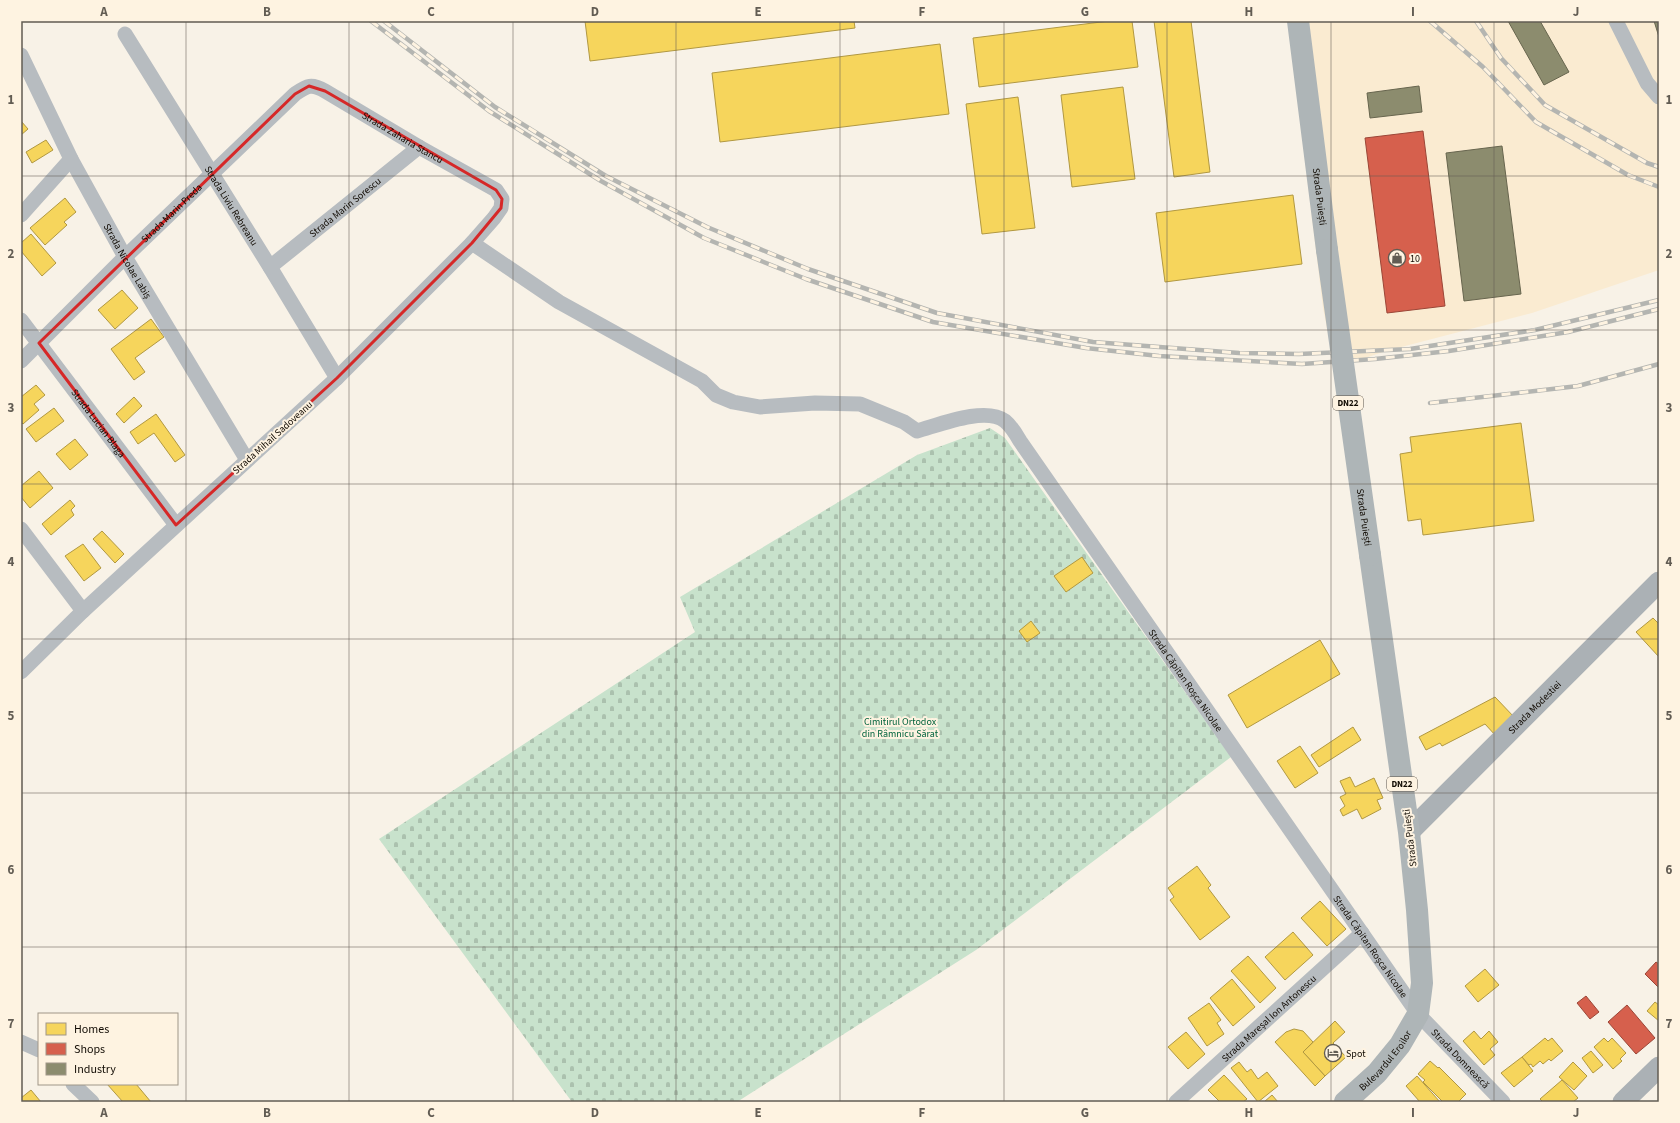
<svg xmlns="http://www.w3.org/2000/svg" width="1680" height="1123" font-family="'Source Sans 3',sans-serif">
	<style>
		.built { fill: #faebd1 }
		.cemetery { fill: url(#cemetery-stones) }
		.homes { fill: #f6d55c; stroke: #b19841 }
		.shops { fill: #d6604d; stroke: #9b4637 }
		.industry { fill: #8c8c6e; stroke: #67654e }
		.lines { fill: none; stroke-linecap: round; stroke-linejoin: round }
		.street { stroke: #b7bcc0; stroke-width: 15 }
		.secondary { stroke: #abb1b5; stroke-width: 21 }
		.primary { stroke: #aeb5b7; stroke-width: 22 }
		.rail-casing { stroke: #b4b5b1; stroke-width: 4.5 }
		.rail { stroke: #fef3e1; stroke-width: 3; stroke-dasharray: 9; stroke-linecap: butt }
		.primary-bridge { stroke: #aeb5b7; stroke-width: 22 }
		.marked { fill: none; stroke: #d62828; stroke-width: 3; stroke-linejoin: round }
		.grid { fill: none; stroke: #625c53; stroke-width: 1; stroke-opacity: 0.55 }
		.labels { text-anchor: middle; stroke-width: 4; stroke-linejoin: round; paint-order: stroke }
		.shield { fill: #fef3e1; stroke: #585146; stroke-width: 1 }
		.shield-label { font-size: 9px; font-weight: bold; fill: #110b03 }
		.street-label { font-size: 10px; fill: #110b03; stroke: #fef3e1 }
		.poi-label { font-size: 10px; fill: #110b03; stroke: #fef3e1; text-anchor: start }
		.park-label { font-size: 10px; fill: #00633c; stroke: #fef3e1 }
		.neatline { fill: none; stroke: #625c53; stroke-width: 1.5 }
		.grid-label { font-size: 13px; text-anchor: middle; font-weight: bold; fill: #625c53 }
	</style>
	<defs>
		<pattern id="cemetery-stones" width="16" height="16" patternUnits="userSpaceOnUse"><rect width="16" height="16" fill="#c8e2cc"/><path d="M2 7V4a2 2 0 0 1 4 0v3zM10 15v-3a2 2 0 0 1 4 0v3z" fill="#abc1ae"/></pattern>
	</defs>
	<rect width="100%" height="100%" fill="#f8f2e7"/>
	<path class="built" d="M1288,21h371v249l-127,43 -146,38 -51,17 -12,-60z"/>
	<path class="cemetery" d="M990,428l15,10 226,319 -255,193 -239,152h-165l-193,-263 316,-207 -15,-35 237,-142z"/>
	<g class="homes">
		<path d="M585,21h269l1,7 -265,33z"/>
		<path d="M1109,21h23l6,46 -159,20 -6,-49z"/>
		<path d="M1154,21h37l19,151 -36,5z"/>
		<path d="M940,44l9,70 -229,28 -8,-69z"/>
		<path d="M1123,87l12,92 -63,8 -11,-92z"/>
		<path d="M1018,97l17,131 -53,6 -16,-130z"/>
		<path d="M21,121l7,8 -7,6z"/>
		<path d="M46,140l7,10 -21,13 -6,-11z"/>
		<path d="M1293,195l9,69 -137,18 -9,-69z"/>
		<path d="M65,198l11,14 -12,10 3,3 -22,20 -15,-17z"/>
		<path d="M31,234l25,29 -14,13 -21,-25v-8z"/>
		<path d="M122,290l16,18 -23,21 -17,-19z"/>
		<path d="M151,319l13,18 -29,21 10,14 -11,8 -23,-31z"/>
		<path d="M36,385l9,10 -11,9 5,6 -16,14 -2,-2v-25z"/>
		<path d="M134,397l8,9 -18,17 -8,-9z"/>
		<path d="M54,408l10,13 -28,21 -10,-13z"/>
		<path d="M156,414l29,41 -10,7 -21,-29 -16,11 -8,-12z"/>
		<path d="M1521,423l13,98 -111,14 -2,-16 -13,2 -8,-67 12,-2 -2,-15z"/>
		<path d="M75,439l13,16 -18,15 -14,-16z"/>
		<path d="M39,471l14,17 -23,20 -9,-11v-11z"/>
		<path d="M70,500l5,6 -4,4 3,5 -23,20 -9,-11z"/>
		<path d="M102,531l22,23 -9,9 -22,-24z"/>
		<path d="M83,544l18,24 -17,13 -19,-25z"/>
		<path d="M1082,557l11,16 -27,19 -12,-16z"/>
		<path d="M1653,618l6,6v33l-23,-25z"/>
		<path d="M1031,621l9,12 -13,9 -8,-11z"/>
		<path d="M1320,640l20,34 -93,54 -19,-33z"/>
		<path d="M1495,697l20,21 -19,18 -11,-12 -43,22 -2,-3 -14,7 -7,-13z"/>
		<path d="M1353,727l8,13 -42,27 -8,-12z"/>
		<path d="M1300,746l18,27 -23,15 -18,-27z"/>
		<path d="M1350,777l5,10 19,-9 9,20 -6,2 4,9 -19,10 -5,-10 -14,7 -3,-6 5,-4 -5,-9 6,-3 -6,-13z"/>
		<path d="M1197,866l14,19 -3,3 22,29 -30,23 -30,-40 4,-3 -6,-9z"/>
		<path d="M1320,901l26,28 -19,17 -26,-28z"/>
		<path d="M1293,932l20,23 -28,25 -20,-23z"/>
		<path d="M1248,956l28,32 -16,15 -29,-32z"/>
		<path d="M1485,969l14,16 -21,17 -13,-16z"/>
		<path d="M1232,979l23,28 -22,19 -23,-28z"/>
		<path d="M1655,1002l4,3v16l-12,-10z"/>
		<path d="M1209,1003l12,17 -4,3 7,11 -17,12 -19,-28z"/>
		<path d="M1335,1021l10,11 -12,11 13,14 -21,19 -22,-24z"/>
		<path d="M1294,1029l9,2 10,11 -10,10 22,24 -10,10 -40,-44 11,-10z"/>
		<path d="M1474,1031l7,8 8,-8 9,11 -8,7 5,6 -11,10 -21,-24z"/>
		<path d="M1186,1032l19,22 -17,15 -20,-22z"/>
		<path d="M1545,1038l3,3 4,-3 11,13 -12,10 -2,-2 -6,5 -3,-3 -7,6 -2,-3 -2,1 -7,-8z"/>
		<path d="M1604,1038l4,4 4,-4 14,15 -6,6 2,2 -9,8 -19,-22z"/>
		<path d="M1591,1051l12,14 -10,8 -11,-15z"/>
		<path d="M1522,1057l11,14 -19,16 -13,-14z"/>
		<path d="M1430,1061l8,7 1,-1 27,27 -8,8h-15l-20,-20 2,-2 -7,-6z"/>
		<path d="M1239,1062l8,10 4,-3 7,10 9,-7 11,14 -20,16 -27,-34z"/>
		<path d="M1573,1062l14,14 -13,14 -15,-13z"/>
		<path d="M1224,1075l23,24 -4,3h-23l-12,-12z"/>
		<path d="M1417,1076l23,26h-20l-14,-16z"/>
		<path d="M1562,1080l16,18 -5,4h-30l-3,-3z"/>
		<path d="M107,1084h29l15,18h-28z"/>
		<path d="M31,1090l10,12h-20v-4z"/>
		<path d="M1272,1095l6,7h-14z"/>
	</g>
	<g class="shops">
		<path d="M1423,131l22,175 -58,7 -22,-175z"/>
		<path d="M1656,962l3,2v24l-14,-14z"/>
		<path d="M1586,996l13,16 -9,7 -13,-16z"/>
		<path d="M1627,1005l28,33 -19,16 -28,-32z"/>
	</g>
	<g class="industry">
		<path d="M1508,21h32l29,51 -25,13z"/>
		<path d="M1654,21h5v16z"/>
		<path d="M1419,86l3,26 -52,6 -3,-25z"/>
		<path d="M1502,146l19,148 -57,7 -18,-148z"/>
	</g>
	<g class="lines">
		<g class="street">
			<path d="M1616,21l31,62 12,14"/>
			<path id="s1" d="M125,34l145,233 67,111"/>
			<path id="s2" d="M21,55l50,104 54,98 122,203"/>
			<path d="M21,215l50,-56"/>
			<path id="s3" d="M472,243l87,59 143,79 14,14 17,7 27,5 55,-4 45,1 44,18 13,9c22,-6 68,-25 88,-10 6,5 11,13 15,20l398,573 85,88"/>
			<path id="s4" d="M270,267l149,-120"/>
			<path id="s5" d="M21,320l155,205"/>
			<path id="s6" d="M21,361l104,-104 170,-163c12,-8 16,-11 30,-3l94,56 77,43 6,9 -1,9 -7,10 -22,25 -135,135 -254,233 -62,61"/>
			<path d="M21,529l62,82"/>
			<path d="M21,1042l18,8"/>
			<path d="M73,1084l19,18"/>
			<path id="s7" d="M1176,1102l186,-169"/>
		</g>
		<g class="secondary">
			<path id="s8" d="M1409,832l250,-250"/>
			<path d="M1623,1102l36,-35"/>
		</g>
		<g class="primary">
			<path id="s9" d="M1298,21l29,229"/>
			<path id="s10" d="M1345,1102l32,-29 23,-28 18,-31 4,-31 -5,-73 -8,-78 -39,-277"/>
		</g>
		<g class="rail-casing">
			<g id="rail">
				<path d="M371,21l118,90 112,70 103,57 102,41 127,43 153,26 73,8 143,8 73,-5 74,-8 119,-19 91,-23"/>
				<path d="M384,21l111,86 111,69 101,51 101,42 129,44 156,29 146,11 60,1 111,-5 125,-19 124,-30"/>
				<path d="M1430,21l53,46 53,55 92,53 31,12"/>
				<path d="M1476,21l25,37 44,47 102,58 12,4"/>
				<path d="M1430,403l148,-17 81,-22"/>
			</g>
		</g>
		<use href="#rail" class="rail"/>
		<path class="primary-bridge" id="s11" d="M1327,250l43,305"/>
	</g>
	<path class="marked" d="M309,86l16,5 171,99 6,9 -1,9 -29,35 -135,135 -161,147 -137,-182 256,-249z"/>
	<path class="grid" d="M186,21v1081M349,21v1081M513,21v1081M676,21v1081M840,21v1081M1004,21v1081M1167,21v1081M1331,21v1081M1494,21v1081M21,176h1638M21,330h1638M21,484h1638M21,639h1638M21,793h1638M21,947h1638"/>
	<defs>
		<g id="shop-ring" transform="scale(0.9)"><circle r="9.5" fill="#fef3e1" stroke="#625c53" stroke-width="1.5"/><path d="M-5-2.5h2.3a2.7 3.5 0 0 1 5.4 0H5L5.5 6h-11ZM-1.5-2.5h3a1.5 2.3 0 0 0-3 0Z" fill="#625c53"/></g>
		<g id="hotel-ring" transform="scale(0.9)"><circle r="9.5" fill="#fef3e1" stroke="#625c53" stroke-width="1.5"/><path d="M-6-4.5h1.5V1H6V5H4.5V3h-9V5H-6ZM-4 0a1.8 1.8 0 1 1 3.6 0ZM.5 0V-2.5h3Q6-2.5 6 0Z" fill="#625c53"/></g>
	</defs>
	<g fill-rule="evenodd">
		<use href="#shop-ring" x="1397" y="258"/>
		<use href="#hotel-ring" x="1333" y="1053"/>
	</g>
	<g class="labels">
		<g class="shield">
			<rect x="1333" y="396" width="30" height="14" rx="3"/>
			<rect x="1387" y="777" width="30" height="14" rx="3"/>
		</g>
		<g class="shield-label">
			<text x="1348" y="406">DN22</text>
			<text x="1402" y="787">DN22</text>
		</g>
		<g class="street-label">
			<text dy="4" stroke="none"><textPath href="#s6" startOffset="506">Strada Zaharia Stancu</textPath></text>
			<text dy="4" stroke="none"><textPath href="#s9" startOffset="177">Strada Puiești</textPath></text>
			<text dy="4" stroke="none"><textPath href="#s1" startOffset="202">Strada Liviu Rebreanu</textPath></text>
			<text dy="4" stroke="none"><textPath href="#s4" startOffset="96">Strada Marin Sorescu</textPath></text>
			<text dy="4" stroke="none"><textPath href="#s6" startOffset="211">Strada Marin Preda</textPath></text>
			<text dy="4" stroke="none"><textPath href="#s2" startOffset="232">Strada Nicolae Labiș</textPath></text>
			<text dy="4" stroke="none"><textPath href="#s5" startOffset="129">Strada Lucian Blaga</textPath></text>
			<text transform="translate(272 437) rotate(-42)" y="4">Strada Mihail Sadoveanu</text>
			<text dy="4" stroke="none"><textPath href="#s11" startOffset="270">Strada Puiești</textPath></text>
			<text dy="4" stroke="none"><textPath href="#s3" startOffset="905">Strada Căpitan Roșca Nicolae</textPath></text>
			<text dy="4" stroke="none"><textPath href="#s8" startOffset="177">Strada Modestiei</textPath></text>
			<text transform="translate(1409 838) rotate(-97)" y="4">Strada Puiești</text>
			<text dy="4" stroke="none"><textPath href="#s3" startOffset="1229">Strada Căpitan Roșca Nicolae</textPath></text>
			<text dy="4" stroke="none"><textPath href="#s7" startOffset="125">Strada Mareșal Ion Antonescu</textPath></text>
			<text dy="4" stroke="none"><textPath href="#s3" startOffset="1373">Strada Domnească</textPath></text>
			<text dy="4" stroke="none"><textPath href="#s10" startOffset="58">Bulevardul Eroilor</textPath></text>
		</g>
		<g class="poi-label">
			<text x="1410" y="262">10</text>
			<text x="1346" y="1057">Spot</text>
		</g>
		<g class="park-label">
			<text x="900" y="725">Cimitirul Ortodox<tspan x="900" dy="12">din Râmnicu Sărat</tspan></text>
		</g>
	</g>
	<rect width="1680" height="1123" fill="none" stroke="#fef3e1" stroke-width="44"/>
	<rect x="38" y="1013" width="140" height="72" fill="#fef3e1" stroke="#9f9688"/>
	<rect x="46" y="1023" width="20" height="12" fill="#f6d55c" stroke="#9f9688"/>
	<text x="74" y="1033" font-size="12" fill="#110b03">Homes</text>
	<rect x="46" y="1043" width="20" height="12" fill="#d6604d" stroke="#9f9688"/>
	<text x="74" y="1053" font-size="12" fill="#110b03">Shops</text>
	<rect x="46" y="1063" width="20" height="12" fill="#8c8c6e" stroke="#9f9688"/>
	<text x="74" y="1073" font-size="12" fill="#110b03">Industry</text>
	<rect x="22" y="22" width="1636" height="1079" class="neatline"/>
	<g class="grid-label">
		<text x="104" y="16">A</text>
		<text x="267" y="16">B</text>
		<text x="431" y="16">C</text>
		<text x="595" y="16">D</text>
		<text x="758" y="16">E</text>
		<text x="922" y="16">F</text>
		<text x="1085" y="16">G</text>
		<text x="1249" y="16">H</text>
		<text x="1413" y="16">I</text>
		<text x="1576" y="16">J</text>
		<text x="11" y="104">1</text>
		<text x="1669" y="104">1</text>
		<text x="11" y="258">2</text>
		<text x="1669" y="258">2</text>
		<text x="11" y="412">3</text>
		<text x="1669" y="412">3</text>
		<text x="11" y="566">4</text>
		<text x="1669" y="566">4</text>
		<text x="11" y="720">5</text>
		<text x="1669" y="720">5</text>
		<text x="11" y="874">6</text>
		<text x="1669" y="874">6</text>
		<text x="11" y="1028">7</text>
		<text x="1669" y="1028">7</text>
		<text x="104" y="1117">A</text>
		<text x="267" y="1117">B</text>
		<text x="431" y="1117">C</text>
		<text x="595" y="1117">D</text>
		<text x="758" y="1117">E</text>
		<text x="922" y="1117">F</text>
		<text x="1085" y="1117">G</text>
		<text x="1249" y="1117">H</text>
		<text x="1413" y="1117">I</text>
		<text x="1576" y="1117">J</text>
	</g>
</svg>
